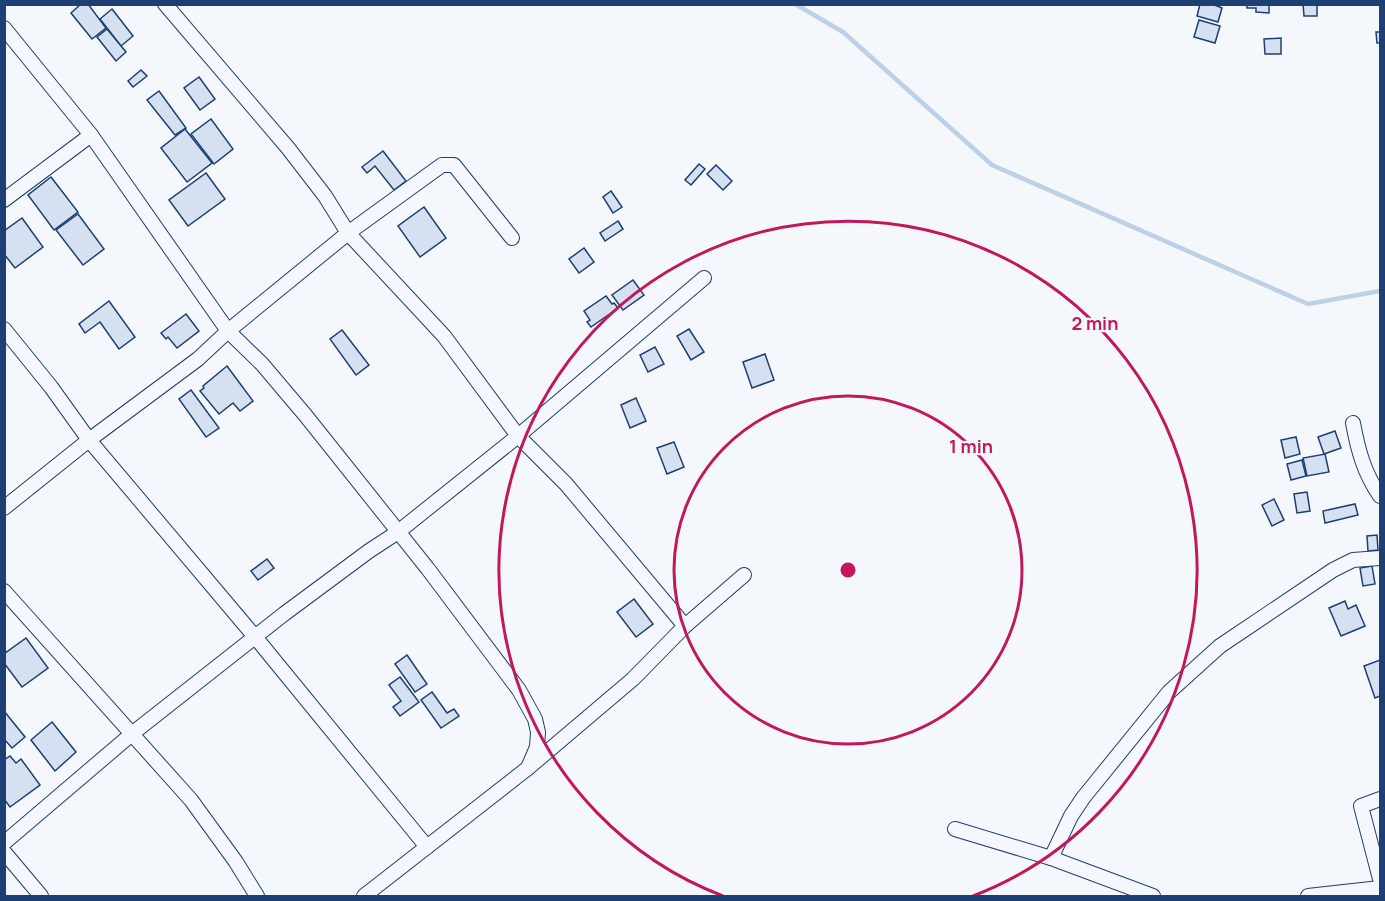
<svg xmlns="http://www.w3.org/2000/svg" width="1385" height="901" font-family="Manrope,sans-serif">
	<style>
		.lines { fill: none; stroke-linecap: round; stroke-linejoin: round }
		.stream { stroke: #bed0e5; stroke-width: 4.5 }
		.building { fill: #d5e0f0; stroke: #1d3f73; stroke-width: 1.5 }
		.street-casing { stroke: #1d3f73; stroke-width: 16 }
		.street { stroke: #f4f7fb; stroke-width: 14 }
		.ring { fill: none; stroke: #c2185b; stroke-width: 3 }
		.centre { fill: #c2185b; stroke: #f4f7fb; stroke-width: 3 }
		.ring-label { font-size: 18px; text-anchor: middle; font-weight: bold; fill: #c2185b; stroke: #f4f7fb; stroke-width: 4.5; stroke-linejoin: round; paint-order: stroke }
	</style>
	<rect width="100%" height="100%" fill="#f4f7fb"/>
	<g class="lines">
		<path class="stream" d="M795,4l48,28 149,133 316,139 72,-13"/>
	</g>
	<g class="building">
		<path d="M81,4h7l18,24 -14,11 -21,-26z"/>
		<path d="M1200,4h12l10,4 -4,14 -21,-6z"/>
		<path d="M1247,4h22v9l-13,-1v-4h-9z"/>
		<path d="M1303,4h14v12h-13z"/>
		<path d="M112,9l21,27 -12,10 -21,-27z"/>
		<path d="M1199,20l21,6 -5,17 -21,-6z"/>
		<path d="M107,29l19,23 -10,9 -19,-24z"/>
		<path d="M1376,32h4v11h-3z"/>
		<path d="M1281,38v16h-16l-1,-15z"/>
		<path d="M141,70l6,6 -14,11 -5,-6z"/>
		<path d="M199,77l16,22 -15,11 -16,-22z"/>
		<path d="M159,91l27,37 -11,7 -28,-35z"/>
		<path d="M211,119l22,30 -19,15 -23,-30z"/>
		<path d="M185,129l27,34 -25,19 -26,-34z"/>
		<path d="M383,151l23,30 -12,9 -19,-24 -8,7 -5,-6z"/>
		<path d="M699,164l6,5 -14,16 -6,-5z"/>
		<path d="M716,165l16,16 -9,9 -16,-16z"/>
		<path d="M206,173l19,26 -37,27 -19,-26z"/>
		<path d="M51,177l27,35 -24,18 -26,-35z"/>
		<path d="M611,191l11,16 -9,6 -10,-16z"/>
		<path d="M424,207l22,31 -26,19 -22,-31z"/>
		<path d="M78,214l26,35 -21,16 -27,-35z"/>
		<path d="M22,218l21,29 -28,21 -11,-14v-23z"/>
		<path d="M618,221l5,8 -18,12 -5,-8z"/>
		<path d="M584,248l10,14 -15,11 -10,-14z"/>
		<path d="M633,280l11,15 -21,15 -11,-15z"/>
		<path d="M606,296l6,8 2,-1 4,5 -27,19 -4,-5 3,-2 -6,-9z"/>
		<path d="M109,301l26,36 -16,12 -19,-27 -15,11 -6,-9z"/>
		<path d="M186,314l13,17 -22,17 -9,-11 -2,2 -5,-6z"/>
		<path d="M689,329l15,23 -13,8 -14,-24z"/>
		<path d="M342,330l27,35 -13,10 -26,-36z"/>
		<path d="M655,347l9,17 -16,8 -8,-17z"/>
		<path d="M765,354l9,26 -22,8 -9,-26z"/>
		<path d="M227,366l26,35 -13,10 -7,-8 -14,11 -19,-23 4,-3 -1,-2z"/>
		<path d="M191,390l28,38 -13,9 -27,-38z"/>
		<path d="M636,398l10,23 -16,7 -9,-23z"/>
		<path d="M1335,431l6,17 -17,6 -6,-17z"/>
		<path d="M1296,437l4,17 -15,4 -4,-18z"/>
		<path d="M674,442l10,25 -17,7 -10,-26z"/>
		<path d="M1325,454l4,18 -22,4 -4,-18z"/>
		<path d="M1302,460l4,16 -15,4 -4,-16z"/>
		<path d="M1307,492l3,19 -13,2 -3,-19z"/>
		<path d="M1274,499l10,21 -12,6 -10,-21z"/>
		<path d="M1355,504l3,11 -33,8 -2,-12z"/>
		<path d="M1377,535l1,15 -10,1 -1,-15z"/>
		<path d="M267,559l7,9 -16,12 -7,-9z"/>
		<path d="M1372,566l3,18 -12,2 -3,-18z"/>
		<path d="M634,599l19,25 -17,13 -19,-25z"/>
		<path d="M1345,601l3,8 8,-4 9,21 -24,10 -12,-28z"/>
		<path d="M26,638l22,30 -26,19 -18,-24v-9z"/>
		<path d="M407,655l20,29 -12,8 -20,-28z"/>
		<path d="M1380,660v36l-5,2 -11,-32z"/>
		<path d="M400,677l19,25 -19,14 -7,-9 8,-6 -12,-16z"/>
		<path d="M432,692l15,21 7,-4 5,7 -18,12 -20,-28z"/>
		<path d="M4,711l21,26 -13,11 -8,-9z"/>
		<path d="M52,722l24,30 -21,19 -24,-31z"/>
		<path d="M10,756l6,7 5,-4 19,26 -30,22 -6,-8v-39z"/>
	</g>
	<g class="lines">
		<g class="street-casing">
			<g id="street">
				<path d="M165,4l123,144 37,48 23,37 96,103 74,100 48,48 119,142"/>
				<path d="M4,28l87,107 137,196 34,33 44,52 122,153 91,121 16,29 3,13 -1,15 -9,21"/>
				<path d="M4,200l87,-65"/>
				<path d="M4,329l47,58 38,53 167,198 171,209"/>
				<path d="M1353,423c5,27 11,50 27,73"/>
				<path d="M4,508l85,-68 109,-81 30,-28 120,-98 94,-68h12l58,73"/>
				<path d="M4,591l187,209 45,62 21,34"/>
				<path d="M1380,799l-19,7 19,73"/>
				<path d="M955,829l96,29 102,38"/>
				<path d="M4,843l129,-110 151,-119 85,-63 29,-19 120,-96 186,-158"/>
				<path d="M4,852l37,44"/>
				<path d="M1051,858l20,-42 12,-18 86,-106 51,-46 113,-76 20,-10 27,-2"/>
				<path d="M364,896l164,-128 46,-39 59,-50 52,-53 59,-51"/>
				<path d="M1308,896l72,-8"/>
			</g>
		</g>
		<use href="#street" class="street"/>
	</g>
	<g class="ring">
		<circle cx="848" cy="570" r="174"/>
		<path d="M723 896A349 349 0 1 1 973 896"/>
	</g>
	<circle cx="848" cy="570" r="9" class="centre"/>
	<g class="ring-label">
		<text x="1095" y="330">2 min</text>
		<text x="971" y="453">1 min</text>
	</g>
	<rect width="1385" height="901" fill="none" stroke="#1d3f73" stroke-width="12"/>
</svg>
